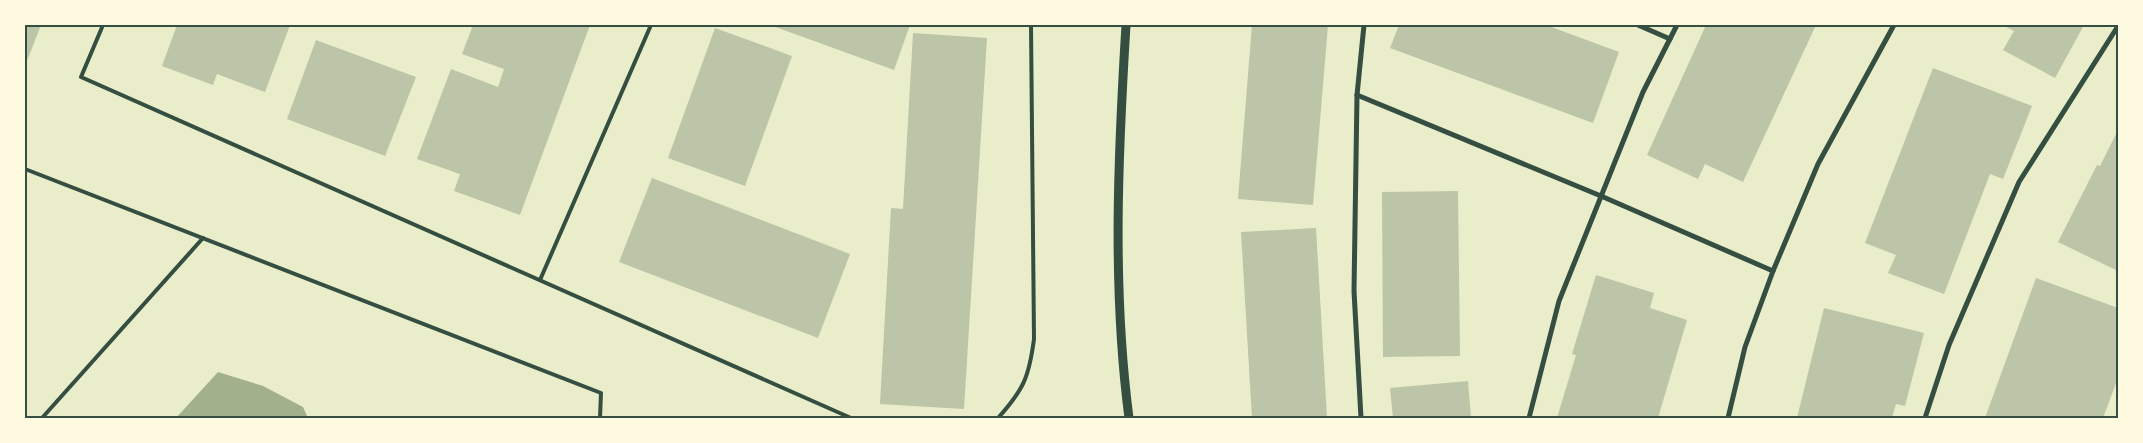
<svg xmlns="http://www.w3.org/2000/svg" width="2143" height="443" font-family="Figtree,sans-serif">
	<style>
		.water { fill: #a3b18a }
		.building { fill: #bcc5a7 }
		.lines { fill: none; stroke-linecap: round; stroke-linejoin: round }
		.service { stroke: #344e41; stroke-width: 4 }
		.minor { stroke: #344e41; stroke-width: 5 }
		.tertiary { stroke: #344e41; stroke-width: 9 }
		.neatline { fill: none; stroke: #344e41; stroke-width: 2 }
	</style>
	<rect width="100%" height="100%" fill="#e9edc9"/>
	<path class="water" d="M218,372l45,14 40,21 5,11h-132z"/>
	<g class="building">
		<path d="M25,25h16l-16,41z"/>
		<path d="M177,25h113l-25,67 -48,-18 -4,11 -51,-19z"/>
		<path d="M473,25h117l-70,190 -66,-24 6,-17 -43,-15 34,-90 47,18 6,-18 -42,-15z"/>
		<path d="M770,25h140l-16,45z"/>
		<path d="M1252,25h76l-15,180 -75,-6z"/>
		<path d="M1399,25h147l73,27 -26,71 -203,-75z"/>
		<path d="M1706,25h110l-73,157 -38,-18 -7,15 -51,-24z"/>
		<path d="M2002,25h82l-29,53 -52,-28 11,-19z"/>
		<path d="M715,28l77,28 -47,130 -77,-28z"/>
		<path d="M913,33l74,5 -23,371 -84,-5 11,-196 12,1z"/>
		<path d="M316,40l100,37 -31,79 -98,-37z"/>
		<path d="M1933,68l99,38 -29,73 -13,-5 -46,120 -56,-21 8,-18 -31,-12z"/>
		<path d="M2118,130v141l-60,-29 39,-77 3,1z"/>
		<path d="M652,178l198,76 -32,84 -199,-76z"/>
		<path d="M1458,191l2,165 -77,1 -1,-165z"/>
		<path d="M1316,228l11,190h-75l-11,-186z"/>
		<path d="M1596,275l58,18 -4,15 37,12 -29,98h-101l19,-63 -4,-1z"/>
		<path d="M2036,278l82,30v70l-15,40h-118z"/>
		<path d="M1824,308l100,25 -19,73 -9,-2 -4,14h-95z"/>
		<path d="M1468,381l3,37h-78l-3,-30z"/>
	</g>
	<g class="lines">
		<g class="service">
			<path d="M103,25l-22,52 770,341"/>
			<path d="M25,169l576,224 -1,25"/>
			<path d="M540,280l111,-255"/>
			<path d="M42,418l161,-180"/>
			<path d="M998,418c26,-29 31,-41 36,-79l-3,-314"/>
		</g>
		<g class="minor">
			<path d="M1638,25l32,14"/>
			<path d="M1357,95l244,101 172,75"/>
			<path d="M1361,418l-7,-127 3,-196 7,-70"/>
			<path d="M1529,418l30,-117 84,-209 34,-67"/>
			<path d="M1728,418l17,-71 28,-76 45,-107 76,-139"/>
			<path d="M1925,418l24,-73 70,-163 99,-156"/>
		</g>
		<path class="tertiary" d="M1126,25c-8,131 -14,263 3,393"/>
	</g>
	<rect width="2143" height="443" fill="none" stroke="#fefae0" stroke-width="52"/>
	<rect x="26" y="26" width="2091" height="391" class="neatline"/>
</svg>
